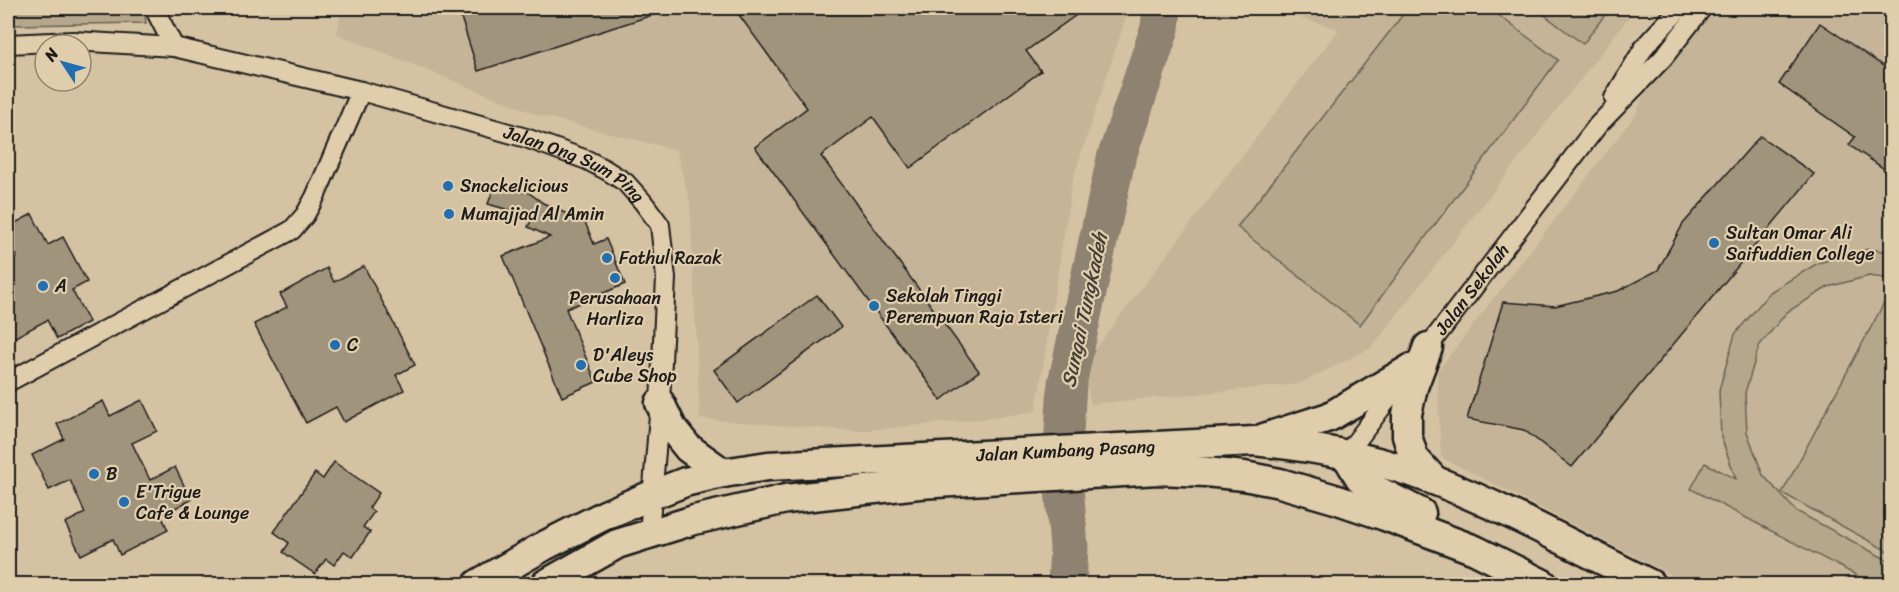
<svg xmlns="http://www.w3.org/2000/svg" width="1899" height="592" font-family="Sriracha,sans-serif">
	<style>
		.built { fill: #c5b497 }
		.green { fill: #b5a78c; stroke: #686254; stroke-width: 1.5 }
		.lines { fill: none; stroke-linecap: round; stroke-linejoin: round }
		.river { stroke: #8e826f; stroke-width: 39 }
		.building { fill: #a1947d; stroke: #1c1c1c; stroke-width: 1.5 }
		.minor-casing { stroke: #1c1c1c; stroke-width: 22 }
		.primary-casing { stroke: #1c1c1c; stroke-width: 33 }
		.minor { stroke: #e0cdab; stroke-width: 18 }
		.primary { stroke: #e0cdab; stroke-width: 28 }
		.poi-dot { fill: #1f6fb2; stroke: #e0cdab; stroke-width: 2 }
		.labels { text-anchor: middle; stroke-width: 4.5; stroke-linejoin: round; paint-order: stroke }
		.street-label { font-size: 18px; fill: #1c1c1c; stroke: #e0cdab }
		.poi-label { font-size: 18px; fill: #1c1c1c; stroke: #e0cdab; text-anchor: start }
		.water-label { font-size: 20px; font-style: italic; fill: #444039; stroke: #e0cdab }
	</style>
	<rect width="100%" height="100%" fill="#d4c2a2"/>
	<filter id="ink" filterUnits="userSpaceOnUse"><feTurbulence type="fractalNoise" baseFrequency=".0167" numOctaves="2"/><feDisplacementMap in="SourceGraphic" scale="12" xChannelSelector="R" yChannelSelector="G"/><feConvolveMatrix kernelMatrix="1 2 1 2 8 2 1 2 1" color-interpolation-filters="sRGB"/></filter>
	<g filter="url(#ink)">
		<g class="built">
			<path d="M342,8h787l-57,174 -36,229 -43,7 -134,13 -159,-12 -10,-217 -14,-52 -138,-35 -201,-81z"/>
			<path d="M1264,8h372l-265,340 -72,36 -208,20 -8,-39 256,-336z"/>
			<path d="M1704,8h187v576h-202l-248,-127 -4,-85 199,-258 12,-29z"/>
		</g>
		<g class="green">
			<path d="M8,8h136l2,15 -133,2 -5,-3z"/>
			<path d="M1408,8h81l69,52 -198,265 -123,-98z"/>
			<path d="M1535,8h75l-27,36z"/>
			<path d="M1868,249l23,3v27l-22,-3 -41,11 -41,25 -28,34 -14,47 2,39 16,43 33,36 95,51v22h-18l-182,-95 14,-26 31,16 -15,-42 -2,-47 16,-56 35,-42 48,-29z"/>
			<path d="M1891,290v263l-109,-60z"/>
		</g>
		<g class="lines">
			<path class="river" d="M1067,584l2,-37 -7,-83 5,-80 49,-225 44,-131 2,-20"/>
		</g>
		<g class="building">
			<path d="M458,8h206l1,3 -187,60z"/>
			<path d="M750,8h336l-60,43 15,20 -131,97 -37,-51 -52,39 158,215 -38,29 -186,-253 52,-39 -68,-93z"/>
			<path d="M1820,23l72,49v102l-43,-29 6,-8 -76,-53z"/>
			<path d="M1760,136l54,38 -242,293 -48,-37 -57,-11 36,-117 52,4 63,-15 40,-21 25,-46z"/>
			<path d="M495,184l28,8 2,-2 18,13 42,19 9,22 12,-5 19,45 -59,25 30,73 -34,15 -59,-141 47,-19 -22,-10 5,-10 -45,-13z"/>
			<path d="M32,214l16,31 15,-8 24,45 -15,8 17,32 -32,17 -10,-19 -39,21v-79l9,-5 -9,-18v-12z"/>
			<path d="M364,266l51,99 -19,10 8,15 -60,32 -8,-15 -30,16 -52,-99 33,-17 -7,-13 47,-26 7,14z"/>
			<path d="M817,295l24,32 -103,76 -24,-33z"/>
			<path d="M142,400l15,31 -25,12 18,37 25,-13 16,33 -30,15 7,15 -48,25 -7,-16 -32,16 -16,-32 20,-10 -15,-33 -21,10 -17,-35 32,-16 -7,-15 46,-23 7,15z"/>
			<path d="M334,462l45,31 -10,15 5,4 -11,15 7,5 -17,25 -9,-6 -10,14 -8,-6 -11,15 -32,-22 6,-9 -15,-11 41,-59 8,6z"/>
		</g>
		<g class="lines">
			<g class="minor-casing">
				<g id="minor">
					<path d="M154,8l20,39"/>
					<path id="s1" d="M8,44l65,-3 101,6 187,44 165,47 61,22 19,10 19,12 18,20 17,23 6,53 -6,125 -11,131"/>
					<path d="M1614,98l31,-52 35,-38"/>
					<path id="s2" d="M1421,356l177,-231 65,-67 39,-50"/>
					<path d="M8,382l284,-152 13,-15 10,-18 46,-106"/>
					<path d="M1346,455l56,-75"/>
				</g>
			</g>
			<g class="primary-casing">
				<g id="primary">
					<path d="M1428,347l-15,40 -6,27v22l7,22 20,22"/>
					<path d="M660,403l12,25 16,20 35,25"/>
					<path d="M1264,438l65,-21 83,-49"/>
					<path d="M1346,455l14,23 14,11 47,24"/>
					<path id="s3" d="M478,584l66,-38 61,-31 47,-20 33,-13 38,-9 45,-7 486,-25c61,6 124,17 182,40 74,29 143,68 214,103"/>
					<path d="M546,584l71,-40 77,-24 92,-21 133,-15 239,-14 48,2 38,4 36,7 55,16 50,17 90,34 68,34"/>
				</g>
			</g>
			<use href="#minor" class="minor"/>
			<use href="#primary" class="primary"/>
		</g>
	</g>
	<g class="poi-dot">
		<circle cx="448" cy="186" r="6"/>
		<circle cx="449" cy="214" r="6"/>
		<circle cx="1714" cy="243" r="6"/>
		<circle cx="607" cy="258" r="6"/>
		<circle cx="615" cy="278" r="6"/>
		<circle cx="43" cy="286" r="6"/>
		<circle cx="874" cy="306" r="6"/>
		<circle cx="335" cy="345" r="6"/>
		<circle cx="581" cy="365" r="6"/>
		<circle cx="94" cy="474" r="6"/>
		<circle cx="124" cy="502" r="6"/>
	</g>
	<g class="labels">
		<g class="street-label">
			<text dy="6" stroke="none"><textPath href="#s1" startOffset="585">Jalan Ong Sum Ping</textPath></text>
			<text dy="6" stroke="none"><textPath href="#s2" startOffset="84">Jalan Sekolah</textPath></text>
			<text dy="6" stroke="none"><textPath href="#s3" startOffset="614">Jalan Kumbang Pasang</textPath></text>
		</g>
		<g class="poi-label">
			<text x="460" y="192">Snackelicious</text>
			<text x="461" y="220">Mumajjad Al Amin</text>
			<text x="1726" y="239">Sultan Omar Ali<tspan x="1726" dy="21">Saifuddien College</tspan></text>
			<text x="619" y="264">Fathul Razak</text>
			<text x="55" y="292">A</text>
			<text x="886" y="302">Sekolah Tinggi<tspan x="886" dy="21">Perempuan Raja Isteri</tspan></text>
			<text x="615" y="304" text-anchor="middle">Perusahaan<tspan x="615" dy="21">Harliza</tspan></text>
			<text x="347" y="351">C</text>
			<text x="593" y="361">D'Aleys<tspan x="593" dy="21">Cube Shop</tspan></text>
			<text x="106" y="480">B</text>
			<text x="136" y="498">E'Trigue<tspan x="136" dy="21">Cafe &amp; Lounge</tspan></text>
		</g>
		<g class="water-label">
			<text transform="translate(1084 310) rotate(-78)" y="7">Sungai Tungkadeh</text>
		</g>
	</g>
	<rect width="1899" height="592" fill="none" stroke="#e0cdab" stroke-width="30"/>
	<rect x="15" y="15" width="1869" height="562" fill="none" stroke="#1c1c1c" stroke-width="2" filter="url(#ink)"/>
	<g transform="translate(63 63) rotate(306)"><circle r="28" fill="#e0cdab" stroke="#928672" stroke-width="1.5"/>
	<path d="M0-4.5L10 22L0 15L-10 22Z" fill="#1f6fb2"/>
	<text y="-9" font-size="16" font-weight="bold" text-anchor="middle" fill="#1c1c1c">N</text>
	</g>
</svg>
